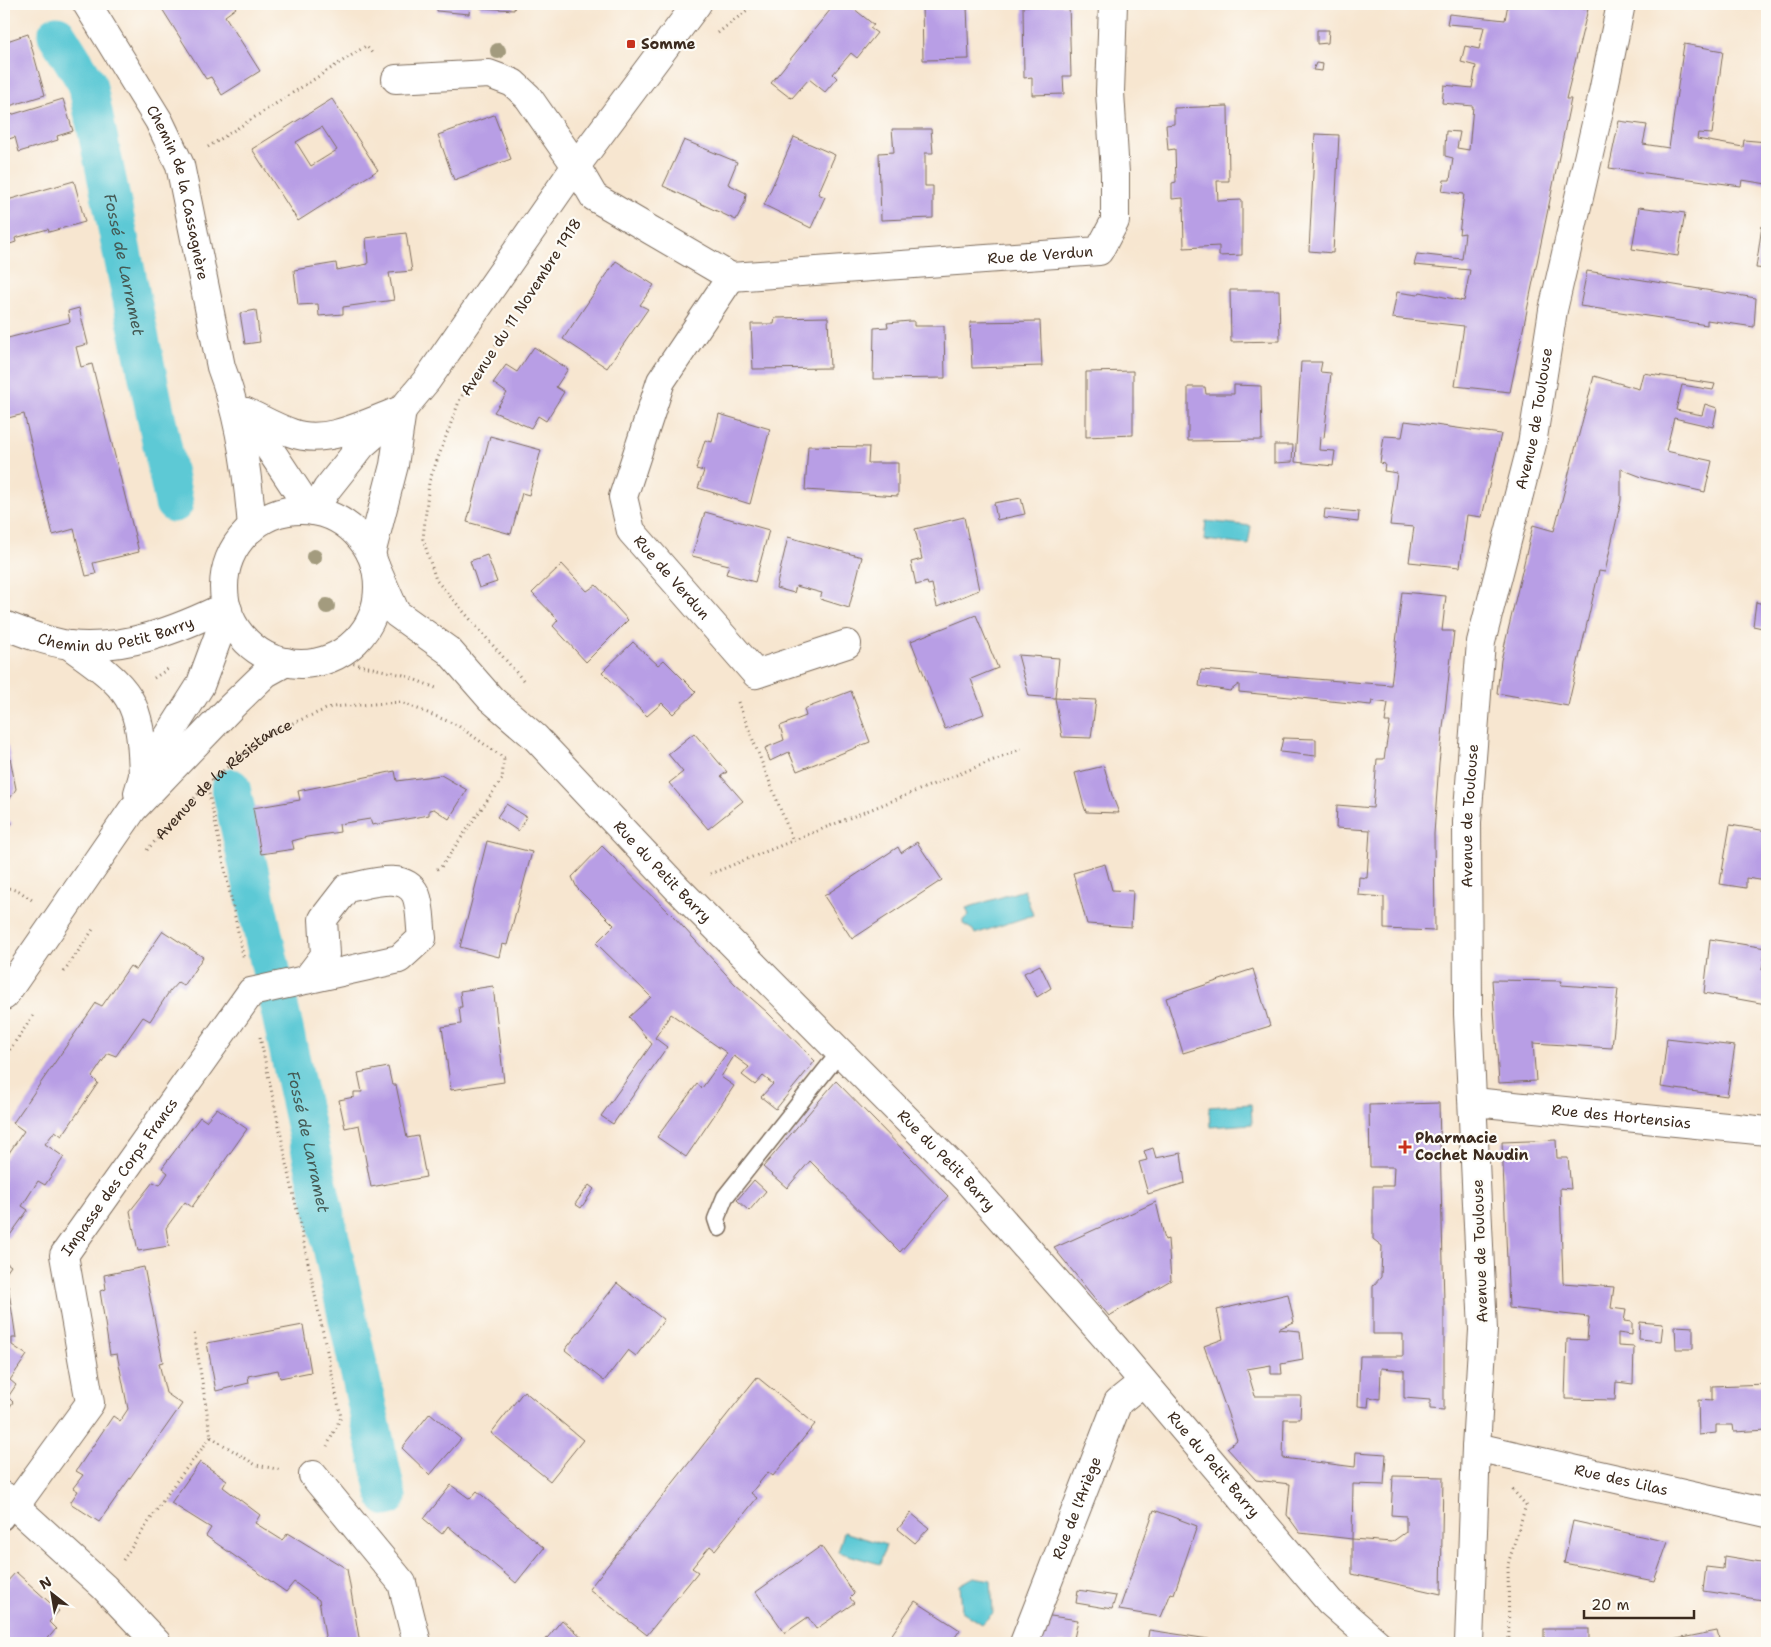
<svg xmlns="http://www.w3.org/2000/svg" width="1771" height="1647" font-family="'Shantell Sans',sans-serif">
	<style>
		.water { fill: #5dc9d5; stroke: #4c7a7a }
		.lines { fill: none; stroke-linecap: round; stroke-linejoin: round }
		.canal { stroke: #5dc9d5; stroke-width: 39 }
		.building { fill: #b89ee5; fill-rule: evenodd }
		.service-casing { stroke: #7d6c5c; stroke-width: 19 }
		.minor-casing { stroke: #7d6c5c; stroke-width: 30 }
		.tertiary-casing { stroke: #7d6c5c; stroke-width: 30 }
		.path { stroke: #7d6c5c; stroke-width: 3; stroke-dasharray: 1 4; stroke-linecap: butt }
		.service { stroke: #fff; stroke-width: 16 }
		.minor { stroke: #fff; stroke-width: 28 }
		.tertiary { stroke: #fff; stroke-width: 28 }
		.tree { fill: #a39b7e }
		.poi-dot { fill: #c8321e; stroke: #fdfcf7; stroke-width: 2 }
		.labels { text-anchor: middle; stroke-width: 4.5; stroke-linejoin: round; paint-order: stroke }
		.poi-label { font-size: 15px; font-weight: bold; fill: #3b2a1e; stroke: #fdfcf7; text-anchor: start }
		.street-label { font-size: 15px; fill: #3b2a1e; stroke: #fdfcf7 }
		.water-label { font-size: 16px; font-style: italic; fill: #455a55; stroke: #fdfcf7 }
	</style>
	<rect width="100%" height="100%" fill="#fdfcf7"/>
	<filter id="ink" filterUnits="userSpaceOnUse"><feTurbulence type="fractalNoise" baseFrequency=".02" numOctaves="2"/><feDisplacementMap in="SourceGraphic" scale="10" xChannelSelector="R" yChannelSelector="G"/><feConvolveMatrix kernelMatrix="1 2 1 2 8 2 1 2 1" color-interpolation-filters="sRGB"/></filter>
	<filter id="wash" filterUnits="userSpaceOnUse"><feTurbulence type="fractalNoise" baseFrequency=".0096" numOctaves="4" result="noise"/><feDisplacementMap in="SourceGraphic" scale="20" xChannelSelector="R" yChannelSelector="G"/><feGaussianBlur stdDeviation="1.12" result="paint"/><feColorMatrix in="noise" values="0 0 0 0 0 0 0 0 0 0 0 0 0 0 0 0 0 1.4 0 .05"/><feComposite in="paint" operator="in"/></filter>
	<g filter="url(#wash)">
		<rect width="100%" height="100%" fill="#f7e6d0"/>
		<g class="water">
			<path d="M1206,521l45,5 -3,19 -44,-5z"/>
			<path d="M1024,890l9,25 -58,19 -2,-4 -10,-6v-4l6,-5 -3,-7z"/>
			<path d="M1251,1104l1,20 -42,3 -1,-20z"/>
			<path d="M844,1532l42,13 -6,19 -42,-12z"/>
			<path d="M974,1577l17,3 2,33 -11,11 -20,-13 -2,-26z"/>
		</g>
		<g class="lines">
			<g class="canal">
				<path id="s1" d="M57,35l30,48 87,420"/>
				<path id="s2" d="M231,788l156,709"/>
			</g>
		</g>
		<g id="blocks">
			<g class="building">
				<path d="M159,4h74l3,4 -11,8 35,55 -38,24 -11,-18 -5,2z"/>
				<path d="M437,4h33l-1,10 -32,-3z"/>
				<path d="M480,4h35l-1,6 -34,-2z"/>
				<path d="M835,4h13l26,21 -4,3 7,5 -20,25 -6,-5 -18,21 4,4 -12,14 -16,-13 -17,19 -3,-1 -18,-14z"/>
				<path d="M922,4h54v3l-9,-1 2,53 -46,1z"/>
				<path d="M1458,4h26v5l-27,-3z"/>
				<path d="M1508,4h77l-2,5h5l-22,90h5l-61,293 -55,-6 9,-60 -72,-8 5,-26 21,3 2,-3 44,9 6,-31 -56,-5 3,-11 45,5 3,-26 -6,1 5,-40 -22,-3 2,-11h6l3,-22 -8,-2v-9l1,-16 14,1 -3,16 12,2 4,-44 -31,-3 2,-18 28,3 4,-22 -15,-4 4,-16 14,3 5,-22 -37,-3 2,-10 56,6z"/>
				<path d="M1069,5l2,71h-8l1,18 -32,1v-18l-8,1 -1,-72z"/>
				<path d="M1317,30h12l-1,13 -11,1z"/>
				<path d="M28,34l17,61 -39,12 -2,-7v-58z"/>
				<path d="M1684,44l39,7 -11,83 -14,-1 -1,6 46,8 1,-7 23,2v42l-25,-4 -1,6 -132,-18 10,-47 28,4 -4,19 26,4z"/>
				<path d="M1316,63l7,1 -1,7 -9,-1z"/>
				<path d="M63,99l10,32 -16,5 1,4 -39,12 -4,-15 -9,3 -2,-23z"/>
				<path d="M332,99l46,71 -80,51 -46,-72zM322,127l15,23 -26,16 -15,-24z"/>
				<path d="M1228,106l1,75h-12l1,20 24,-1v55l-23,1v-10l-35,2 -1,-50 -11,1v-16l4,-1 -1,-33 -7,1 -2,-25 8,-1v-16z"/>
				<path d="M494,115l17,44 -57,21 -16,-45z"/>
				<path d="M1766,118h1v19h-4z"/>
				<path d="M892,129h39l2,24h-8v33h8v32l-52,2 -2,-67 15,-1z"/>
				<path d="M1315,134l24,1 -6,118 -24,-2z"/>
				<path d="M794,137l41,18 -17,39 7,3 -14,31 -47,-23z"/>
				<path d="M684,140l53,22 -9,22 18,9 -1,9 -9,18 -73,-34z"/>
				<path d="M74,181l11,41 -36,10 -1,-3 -33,9 1,4 -12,4v-45z"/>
				<path d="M1639,207l46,6 -7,43 -46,-7z"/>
				<path d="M1762,226l5,1v42l-11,-1z"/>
				<path d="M406,233l6,38 -23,2 5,27 -51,7v7l-24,2 -1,-12 -20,1 -4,-35 42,-7 1,7 31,-6 -2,-26z"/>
				<path d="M616,261l38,24 -14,20 8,4 -41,59 -44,-29z"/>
				<path d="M1587,271l169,27 -2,29 -47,-7v5l-127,-19z"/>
				<path d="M1230,290h49l1,51 -49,1z"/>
				<path d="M79,308l9,36 -12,3 5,20 11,-3 47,188 -46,11 3,11 -10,2 -12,-47 -21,6 -29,-121 -20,5v-80l66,-17 -2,-11z"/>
				<path d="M256,310l4,32 -15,2 -5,-31z"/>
				<path d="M828,317l2,51 -77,1 -2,-45h23l1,-6z"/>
				<path d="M910,321h4v5h30l1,52 -72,1 1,-51 14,-1 -1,-4z"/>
				<path d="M1040,321l2,45 -70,2 -2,-46z"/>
				<path d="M534,347l34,22 -12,18 8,5 -18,29 -8,-5 -7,12 -37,-16 13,-19 -14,-10 13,-18 11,7z"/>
				<path d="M1301,362h21l-2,10 11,1 -7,65 -4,-1 -1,13 16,1 -2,15 -38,-4z"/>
				<path d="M1133,371v64l-47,2v-65z"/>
				<path d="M1643,373l72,11 -2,6 -31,-5 -6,25 26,5 3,-11 12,4 -4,19 -39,-9 -8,33 46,10 -7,31 -58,-13 -26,-10v31l-16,72 -6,-1 -31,135 -71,-13 4,-33 32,-135 21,6 40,-155 45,13z"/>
				<path d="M1234,385l27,1 1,54 -74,1v-54h17l1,7h28z"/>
				<path d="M719,414l51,15 -20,75 -52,-16 6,-17 -8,-2 9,-29 7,2z"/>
				<path d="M1405,421l96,13 -19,83 -15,-2 -7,52 -51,-5 5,-35 -24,-2 7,-52 -13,-2 1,-7 -5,-1 4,-27 18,1z"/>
				<path d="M490,436l51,14 -12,45 -7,-2 -11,41 -44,-12z"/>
				<path d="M1274,445h19l-1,17 -18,1z"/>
				<path d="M808,446l61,1 -1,16h30v33l-93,-6z"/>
				<path d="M1021,498l4,16 -28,6 -3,-17z"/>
				<path d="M1325,509l34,3 -1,10 -34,-4z"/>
				<path d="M705,512l64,18 -14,52 -29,-8 3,-9 -37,-9z"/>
				<path d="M964,517l15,73 -42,17 -5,-23 -4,1 -1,-3 -11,3 -5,-23 11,-3 -7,-30z"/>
				<path d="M788,537l74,20 -13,51 -29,-9 2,-6 -26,-7 -2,7 -18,-5z"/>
				<path d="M487,555l10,27 -18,6 -9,-27z"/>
				<path d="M562,564l25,27 9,-6 32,35 -42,42 -33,-36 5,-6 -26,-27z"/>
				<path d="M1402,592l44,4 -4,35h12l-15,132 -5,71 1,97 -51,-2v-32l-26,-2 1,-18 8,1 3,-48 -34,-2 1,-23 36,3 4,-49h7l6,-37h-5l3,-19 -16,-2 -1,4 -132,-13v-8l-9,7 -31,-5 2,-16 190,15z"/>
				<path d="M1756,602l11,3v24l-14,-3z"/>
				<path d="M976,615l22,53 -27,11 13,35 -39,15 -34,-88z"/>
				<path d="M633,642l25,23 6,-5 32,32 -23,22 -11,-11 -15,13 -45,-44z"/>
				<path d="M1018,655l41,3 -4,40 -26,-2z"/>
				<path d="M851,691l19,51 -73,29 -8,-19 -19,9 -5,-13 19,-8 -4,-14 26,-10 -2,-7z"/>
				<path d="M1055,698l41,2 -5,38 -29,-1z"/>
				<path d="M4,726l12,63 -12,19z"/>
				<path d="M694,733l33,39 -6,4 22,25 -35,28 -39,-46 14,-11 -15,-18z"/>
				<path d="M1283,738l33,1v17l-36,-4z"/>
				<path d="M1104,766l8,29 7,18 -33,-1 -3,-9 -8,-30z"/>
				<path d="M395,771l2,10 44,-6 26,15 -18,29 -15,-10 -5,1v5l-57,10 -2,-6 -31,5 1,8 -33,5 -15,4 2,8 -33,5 -8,-46 47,-8 -2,-9z"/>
				<path d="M506,804l21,13 -9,14 -21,-14z"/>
				<path d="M4,817l8,6 -8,12z"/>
				<path d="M1730,825l37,6v50l-21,-3v10l-26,-4z"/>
				<path d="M487,841l45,11 -25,93 -5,-1 -3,13 -39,-10z"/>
				<path d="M917,842l25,38 -90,59 -28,-43 74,-49 3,6z"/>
				<path d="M602,846l72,71 61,67 32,28 48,49 -39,48 -15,-12 12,-13 -10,-8 -8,9 -13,-10 7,-8 -15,-11 -13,21 13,9 -48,71 -29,-20 40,-53 5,4 25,-35 -56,-39 -16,24 12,9 -54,77 -12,-8 51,-72 -23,-27 22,-20 -55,-54 18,-18 -37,-37 -5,-11z"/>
				<path d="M1105,864l7,26 21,1 -2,36 -44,-3 -14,-51z"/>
				<path d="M163,931l40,26 -19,29 -6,-4 -9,10 -19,29 -7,-4 -27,39 -8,-3 -16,24 6,6 -36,53 -7,-5 -10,13 19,13 -19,28 -7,-4 -16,25 6,4 -20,28 -4,-3v-75l20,-29 -11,-8 83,-120 6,3 28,-40 6,4z"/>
				<path d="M1710,939l56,9 -4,22h5l-1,34 -62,-11z"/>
				<path d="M1040,965l11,23 -14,9 -13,-24z"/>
				<path d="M1253,969l17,57 -87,27 -17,-55z"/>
				<path d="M1492,980l70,1 -1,4 57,4 -6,59 -79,-5 3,38 -37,2z"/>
				<path d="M493,986l11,96 -53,8 -9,-63 19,-3 -2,-17h3l-2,-16z"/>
				<path d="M1667,1038l68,8 -8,50 -66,-9z"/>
				<path d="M388,1067l4,18h4l11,53 11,-2 8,41 -55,10 -12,-62 -14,3 -6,-28 15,-3v-5h8l-4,-19z"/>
				<path d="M836,1081l112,115 -48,56 -90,-91 -23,27 -24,-21z"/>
				<path d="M1439,1103l5,199v108l-14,-1v-9l-26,-2v-28l-23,-2 -1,31 -11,-2 -1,10 -10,-1 2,-50h43v-22h-30v-48l8,-9 1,-31 -9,-7v-53h20l1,-19h-24l-1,-62z"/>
				<path d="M217,1108l30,21 -55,78 -7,-5 -19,26 3,18 -31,5 -8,-40 23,-29 7,3 8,-12 -6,-5 38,-51 6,4z"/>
				<path d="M1556,1140l1,18h11l3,31 -11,-1 3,95 51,4 -3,21 15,2 -2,11 8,1v13l-14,-2v13l16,1 -1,37 -17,-2 -1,18 -50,-1 2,-60 20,1 2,-23 -80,-9 -7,-166z"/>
				<path d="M1153,1148l3,10 25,-5 4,30 -37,11 -9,-32 8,-2 -3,-9z"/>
				<path d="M754,1180l12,11 -17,20 -12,-11z"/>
				<path d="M589,1185l5,4 -13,19 -6,-4z"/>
				<path d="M1156,1202l9,38 3,-1 3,41 -62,36 -55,-68z"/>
				<path d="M4,1261l7,5 -7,10z"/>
				<path d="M144,1267l19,95 -4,1 7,30 16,11 -83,118 -29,-19 8,-12 -5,-3 10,-13 -7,-4 37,-55 7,5 8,-12 -11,-55 -7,1 -10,-64 6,-2 -2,-14z"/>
				<path d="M617,1283l47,37 -28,36 -8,-6 -24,31 -39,-31z"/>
				<path d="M4,1285h4l8,53h-4v7l15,10 -17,25 6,5 -8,12 5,5 -9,14z"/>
				<path d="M1288,1294l6,28 -16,7 22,2 3,29 -22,4 1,10h-11v-9l-24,4 8,27h46l-1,23h-16l-1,39 72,9 1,-15 30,2 -2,31 -31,-1 -1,55 -52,-6 -13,-18 3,-31 -34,-4 -29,-32 10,-8 -33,-94 19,-7 -6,-29z"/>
				<path d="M1640,1322l23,2 -2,17 -22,-2z"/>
				<path d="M303,1325l8,47 -31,6 -2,-8 -30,6 1,7 -33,8 -9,-48z"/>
				<path d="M1675,1326l18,1v22h-17z"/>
				<path d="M757,1377l58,47 -42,52 -5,-4 -17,21 6,5 -42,52 -5,-4 -18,22 6,4 -51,63 -58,-46z"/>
				<path d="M1767,1384v46l-33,2 -1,-7h-17v8l-17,2 -1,-35 14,1v-15z"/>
				<path d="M524,1391l59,49 -33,41 -59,-48z"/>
				<path d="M430,1413l31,26 -31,36 -28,-27z"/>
				<path d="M200,1462l27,18 -4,7 37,28 -5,8 27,17 6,-7 59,36 13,74h-40l5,-7 -6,-36 -25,-18 -8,10 -80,-56 5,-8 -40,-25z"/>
				<path d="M1393,1476l50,1 -2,117 -89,-20v-35l40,3 14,-10v-16l-15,-1z"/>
				<path d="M451,1485l19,14 7,-8 67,57 -28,35 -68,-57 -6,8 -18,-15z"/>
				<path d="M1154,1510l43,16 -23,68 -3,-1 -10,24 -42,-7z"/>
				<path d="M911,1513l18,15 -14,15 -17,-14z"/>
				<path d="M1573,1521l95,21 -14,39 -90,-18z"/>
				<path d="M821,1546l33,48 -4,4 4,5 -38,26 -8,-12 -23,16 -29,-41z"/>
				<path d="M1724,1556l43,7 -4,37 -60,-9 3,-24 17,2z"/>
				<path d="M16,1572l43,39 -10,11 7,7 -12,14h-32l-8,-7v-51z"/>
				<path d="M1078,1590l38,6 -4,13 -36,-6z"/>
				<path d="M915,1601l45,29 -9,13h-65z"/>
				<path d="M1044,1615l34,5 -5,23h-40z"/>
				<path d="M562,1620l27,23h-46z"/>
				<rect x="1544" y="1629" width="45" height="14"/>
				<path d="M1149,1630l73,11 -1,2h-74z"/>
				<path d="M1717,1631l3,12h-52l-1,-2z"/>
			</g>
		</g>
	</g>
	<g filter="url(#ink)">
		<use href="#blocks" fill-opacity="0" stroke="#7d6c5c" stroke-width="1"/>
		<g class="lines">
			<g class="service-casing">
				<g id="service">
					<path d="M719,1228l-3,-9 9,-22 115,-145"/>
					<path d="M4,1521l12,-16"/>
				</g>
			</g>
			<g class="minor-casing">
				<g id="minor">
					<path id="s4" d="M87,4l72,117 21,44 41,202c19,50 27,107 31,161"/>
					<path id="s5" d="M396,79l93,-5 24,9 15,14 48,69 18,31 137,80 -70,104 -38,116 8,34 125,143 91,-30"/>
					<path id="s6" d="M731,277l368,-26 16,-30v-47l-5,-82 3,-88"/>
					<path d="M245,412l65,98"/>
					<path d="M246,412c15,7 30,16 46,21 34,13 77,-11 109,-23"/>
					<path id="s7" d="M375,566l21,47 53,38 42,48 44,38 142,151 290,292 148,168 215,254 47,41"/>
					<path id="s8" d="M4,625c20,8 43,17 65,20 55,6 110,-16 157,-39"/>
					<path d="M69,645c62,44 72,53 74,131"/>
					<path id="s9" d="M1474,1102l293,29"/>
					<path id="s10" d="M1476,1447l291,66"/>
					<path d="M313,1475l89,108 15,60"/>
					<path d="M4,1496l100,91 53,56"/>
					<path id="s11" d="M16,1505l74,-102 -26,-148 187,-263 148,-33 23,-21c-2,-13 -1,-31 -6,-43 -12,-25 -49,-10 -69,-7l-24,31 2,36 -19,25"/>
					<path id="s12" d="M1024,1643l94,-241 25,-20"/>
				</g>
			</g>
			<g class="tertiary-casing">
				<g id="tertiary">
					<circle cx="301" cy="587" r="77"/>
					<path d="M314,511l13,-22 35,-44 40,-35 25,-30 149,-214 121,-162"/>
					<path d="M371,554l23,-89 8,-55"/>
					<path d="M138,793l5,-17 57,-90 28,-76"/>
					<path d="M4,996l129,-187 99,-103 34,-33 20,-11"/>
					<path id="s13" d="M1469,1643l7,-196 7,-117 -15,-316 -1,-192 14,-180 51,-198 21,-134 48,-208 20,-98"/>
				</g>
			</g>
			<g class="path">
				<path d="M718,33l37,-29"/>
				<path d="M208,147l158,-101 7,8"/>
				<path d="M515,316l-55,83 -31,83 -6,57 13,41 87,100"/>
				<path d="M329,658l74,17 33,13"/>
				<path d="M154,678l14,-9"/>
				<path d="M738,702l55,139"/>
				<path d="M207,784l37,176"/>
				<path id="s3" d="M147,850l60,-66 60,-50 64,-27 70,-5 56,23 47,33 4,-1"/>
				<path d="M437,869l4,-2 61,-88 2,-21"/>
				<path d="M710,874l311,-125"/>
				<path d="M4,887l15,4 13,9"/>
				<path d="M64,972l30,-44"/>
				<path d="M260,1037l81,380 -14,29"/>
				<path d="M4,1058l29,-42"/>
				<path d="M211,1437l45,28 26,5"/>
				<path d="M123,1560l52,-77 36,-46 -17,-105"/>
				<path d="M1509,1643l-1,-79 18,-59 -14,-16"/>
			</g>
			<use href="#service" class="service"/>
			<use href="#minor" class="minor"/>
			<use href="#tertiary" class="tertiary"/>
		</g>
		<g class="tree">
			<circle cx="498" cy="51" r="8"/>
			<circle cx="314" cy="557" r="8"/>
			<circle cx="327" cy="606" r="8"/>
		</g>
	</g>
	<g class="poi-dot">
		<rect x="626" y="39" width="10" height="10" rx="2.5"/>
		<path d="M1402.5 1139.5h5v5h5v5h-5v5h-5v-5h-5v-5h5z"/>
	</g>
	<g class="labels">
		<g class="poi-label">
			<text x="641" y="49">Somme</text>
			<text x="1415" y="1143">Pharmacie<tspan x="1415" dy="17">Cochet Naudin</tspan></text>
		</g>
		<g class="street-label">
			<text dy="5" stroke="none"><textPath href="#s4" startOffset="212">Chemin de la Cassagnère</textPath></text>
			<text dy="5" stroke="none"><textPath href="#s6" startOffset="310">Rue de Verdun</textPath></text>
			<text transform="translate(521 307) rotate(-57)" y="5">Avenue du 11 Novembre 1918</text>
			<text dy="5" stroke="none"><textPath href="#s13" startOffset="1232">Avenue de Toulouse</textPath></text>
			<text dy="5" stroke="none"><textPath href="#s5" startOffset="762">Rue de Verdun</textPath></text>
			<text dy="5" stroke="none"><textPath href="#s8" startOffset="116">Chemin du Petit Barry</textPath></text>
			<text dy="5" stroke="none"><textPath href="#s3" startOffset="105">Avenue de la Résistance</textPath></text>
			<text dy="5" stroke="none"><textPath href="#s13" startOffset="828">Avenue de Toulouse</textPath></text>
			<text dy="5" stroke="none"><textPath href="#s7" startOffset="424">Rue du Petit Barry</textPath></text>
			<text dy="5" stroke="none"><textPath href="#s9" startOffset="148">Rue des Hortensias</textPath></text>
			<text dy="5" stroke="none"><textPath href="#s7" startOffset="829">Rue du Petit Barry</textPath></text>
			<text dy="5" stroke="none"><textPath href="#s11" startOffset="372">Impasse des Corps Francs</textPath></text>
			<text transform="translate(1480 1251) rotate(-92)" y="5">Avenue de Toulouse</text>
			<text dy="5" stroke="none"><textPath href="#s7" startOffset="1234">Rue du Petit Barry</textPath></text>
			<text dy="5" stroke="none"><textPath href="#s10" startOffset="149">Rue des Lilas</textPath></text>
			<text dy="5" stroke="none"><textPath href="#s12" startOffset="145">Rue de l'Ariège</textPath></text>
		</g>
		<g class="water-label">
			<text dy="6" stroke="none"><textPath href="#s1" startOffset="242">Fossé de Larramet</textPath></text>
			<text dy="6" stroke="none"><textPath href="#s2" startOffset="362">Fossé de Larramet</textPath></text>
		</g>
	</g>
	<rect width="1771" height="1647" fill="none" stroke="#fdfcf7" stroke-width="20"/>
	<g transform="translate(52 1594) rotate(329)" stroke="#fdfcf7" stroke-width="4" paint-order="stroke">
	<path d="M0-4L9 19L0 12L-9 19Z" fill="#3b2a1e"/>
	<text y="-8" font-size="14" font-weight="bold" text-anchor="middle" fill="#3b2a1e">N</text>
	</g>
	<path d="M1584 1610v8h110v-8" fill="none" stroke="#3b2a1e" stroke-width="2.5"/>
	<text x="1591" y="1610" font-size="15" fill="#3b2a1e" stroke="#fdfcf7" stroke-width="4" paint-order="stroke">20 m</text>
</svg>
